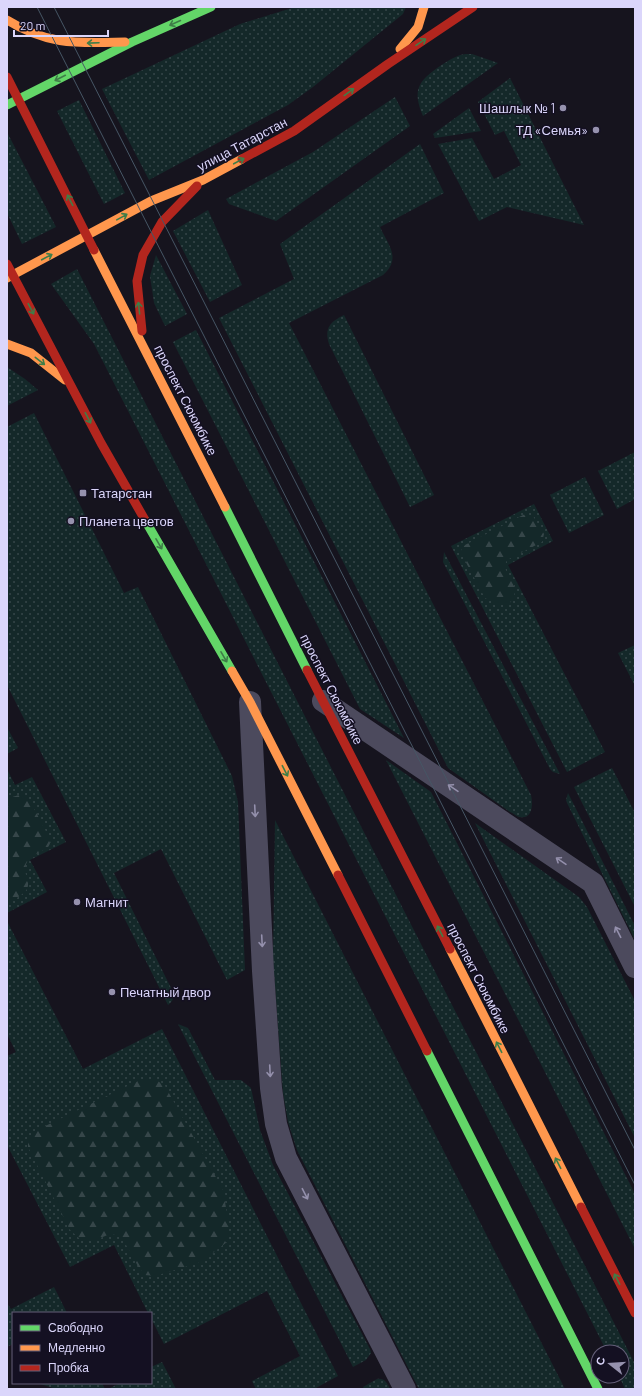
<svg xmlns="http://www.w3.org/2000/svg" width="642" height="1396" font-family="Barlow,sans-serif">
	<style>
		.grass { fill: url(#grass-dots) }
		.forest { fill: url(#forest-firs) }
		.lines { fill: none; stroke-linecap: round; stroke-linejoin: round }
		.street { stroke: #4c4a5d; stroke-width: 22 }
		.fast { stroke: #63d668; stroke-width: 9 }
		.slow { stroke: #ff974d; stroke-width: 9 }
		.jam { stroke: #b3261e; stroke-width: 9 }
		.tram { stroke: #465665; stroke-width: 1 }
		.oneway { stroke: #3f7d48 }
		.oneway2 { stroke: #9490ac }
		.poi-dot { fill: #9692ae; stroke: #141022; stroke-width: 1.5 }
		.labels { text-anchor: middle; stroke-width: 3; stroke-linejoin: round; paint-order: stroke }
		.poi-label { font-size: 13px; fill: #dbd6fb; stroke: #141022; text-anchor: start }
		.street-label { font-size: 13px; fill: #dbd6fb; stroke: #141022 }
	</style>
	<defs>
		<pattern id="grass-dots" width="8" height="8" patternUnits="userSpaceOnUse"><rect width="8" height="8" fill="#142829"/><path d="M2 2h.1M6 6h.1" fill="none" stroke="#364649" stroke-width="1.8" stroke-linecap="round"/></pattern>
		<pattern id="forest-firs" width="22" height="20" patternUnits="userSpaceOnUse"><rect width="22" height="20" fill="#142829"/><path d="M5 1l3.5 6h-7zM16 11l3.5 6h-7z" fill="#364649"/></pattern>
	</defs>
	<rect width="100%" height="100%" fill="#16141e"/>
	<g class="grass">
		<path d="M295,7h111l-3,7 -90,73 -25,18 -139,75 -47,-91 138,-65z"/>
		<path d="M466,54h6l26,9 -75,53c-11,-26 -5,-35 17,-50 8,-5 16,-11 26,-12z"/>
		<path d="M510,78l74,147 -77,-18 -28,14 -41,-77 34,-6 22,41 27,-14 -17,-34 -9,4 -17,-33z"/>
		<path d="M395,97l15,29 -134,95 -47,-17 -3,-5 87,-47z"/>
		<path d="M79,100l46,93 -21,11 -47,-93z"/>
		<path d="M469,108l12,23 -46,7 -2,-4z"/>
		<path d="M7,134h1l48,93 -34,17 -15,-31z"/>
		<path d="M420,144l24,49 -64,34c8,18 22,31 3,48l-94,48 242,472c2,9 2,25 -12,22 -3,-1 -6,-4 -9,-5l-62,-44 -229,-450 75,-39 -14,-35z"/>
		<path d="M208,210l34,75 -32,17 -37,-71z"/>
		<path d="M156,255l31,59 -22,12 -11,-23 -4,-27z"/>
		<path d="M77,269l558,1095v25h-10l-6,-13h3v-24h-15l-513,-1008 -43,-60z"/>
		<path d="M344,315l90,180 -24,12 -81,-163c-5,-16 1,-22 15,-29z"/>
		<path d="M196,330l208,408 -44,-29 -187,-367z"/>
		<path d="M7,367l18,12 13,11 -31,16z"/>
		<path d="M34,413l90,180 14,-6 94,189 6,26 7,168 -18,10 -66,-131 -47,24 59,119c1,6 0,9 -5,13l-161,-320v-258z"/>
		<path d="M635,452v47l-18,10 -19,-38z"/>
		<path d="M585,477l19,38 -35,18 -19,-38z"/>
		<path d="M534,504l19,37 -45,24 97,187 -38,20 -116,-226z"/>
		<path d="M444,552l116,222 -7,-2 -3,-3 -107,-207z"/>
		<path d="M635,645v41l-17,-33z"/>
		<path d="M7,727l11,21 -11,6z"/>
		<path d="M386,760l45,32 204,402v55z"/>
		<path d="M612,768l23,45v94l-61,-120z"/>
		<path d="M7,769l8,16 17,-8 34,65 -36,18 17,32 -40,21z"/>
		<path d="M568,793l67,133v14l-68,-137 -1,-3z"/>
		<path d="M275,820l290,569h-146l-122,-239 -9,-28 -5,-29 -10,-133z"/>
		<path d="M475,823l104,74 8,10 48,94v137z"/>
		<path d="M7,921l76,148 79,-40 176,347 -24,13h-58l-4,-8 48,-25 -33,-65 -103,53 -13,-26v-5h-3l-34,-68 -44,22 -63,-122v-89l9,-4 -9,-18z"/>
		<path d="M178,1024l10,4 27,52h26l10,8 9,42 13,35 97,184 1,4 -5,7 -13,7z"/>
		<path d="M54,1287l13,26h-54v31l-6,3v-44l4,6z"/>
		<path d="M162,1362l14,27h-68l12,-6h31v-16z"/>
		<path d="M377,1379c8,-1 10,4 13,10h-26l-1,-2z"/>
		<path d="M37,1383h65l3,6h-49z"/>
	</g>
	<g class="forest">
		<path d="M525,514l8,2 11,18 -2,8 -35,18c-8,16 17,22 4,42l-12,3 -14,-7 -23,-43 -1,-5 4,-5z"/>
		<path d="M19,795l11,6 21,40c-1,2 -2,5 -3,6 -6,6 -16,6 -21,15 -7,13 10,23 -6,33 -5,4 -8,5 -14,6v-99l2,-4z"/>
		<path d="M142,1079h13l10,7 58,104 6,36 -2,16 -26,20 -46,14 -10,-1 -6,-7 -18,-32 -11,-2 -17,7 -13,-2 -10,-9 -42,-83v-9l7,-7z"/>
	</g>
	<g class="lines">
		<g class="street">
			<path d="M323,701l270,182 42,84"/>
			<path d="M250,702l13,269 8,117 5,36 10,34 119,231"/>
		</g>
		<g class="fast">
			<path d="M7,105l125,-63 79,-35"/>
			<path d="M225,507l82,163"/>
			<path d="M145,520l87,151"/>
			<path d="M427,1051l171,338"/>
		</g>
		<g class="slow">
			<path d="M7,20c42,26 71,23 118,22"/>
			<path d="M400,49l18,-22 6,-20"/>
			<path d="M94,250l131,257"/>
			<path d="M7,278l144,-77 52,-21 39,-21"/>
			<path d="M7,344l24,9 34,27"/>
			<path d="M232,671l18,31 88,173"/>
			<path d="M450,949l131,258"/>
		</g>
		<g class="jam">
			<path d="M7,77l87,173"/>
			<path d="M242,159l52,-28 94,-67 85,-57"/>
			<path d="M7,264l94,179 44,77"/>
			<path d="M142,331l-5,-50 6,-26 19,-33 35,-36"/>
			<path d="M307,670l143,279"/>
			<path d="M338,875l89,176"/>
			<path d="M581,1207l54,106"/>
		</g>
		<g class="tram">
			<path d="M37,7l598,1178"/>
			<path d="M54,7l581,1143"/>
		</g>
	</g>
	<defs><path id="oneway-shaft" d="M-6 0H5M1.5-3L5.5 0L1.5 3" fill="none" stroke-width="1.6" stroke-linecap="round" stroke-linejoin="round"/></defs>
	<g class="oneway">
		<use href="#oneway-shaft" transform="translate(175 23) rotate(156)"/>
		<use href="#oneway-shaft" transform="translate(421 42) rotate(-34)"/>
		<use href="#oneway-shaft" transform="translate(93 43) rotate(178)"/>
		<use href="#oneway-shaft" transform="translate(60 78) rotate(153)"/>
		<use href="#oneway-shaft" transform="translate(349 92) rotate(-36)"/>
		<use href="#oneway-shaft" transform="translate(239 161) rotate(-28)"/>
		<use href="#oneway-shaft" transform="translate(70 200) rotate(-117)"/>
		<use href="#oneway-shaft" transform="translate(122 217) rotate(-29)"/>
		<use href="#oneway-shaft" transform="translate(47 257) rotate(-28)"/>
		<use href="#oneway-shaft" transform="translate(139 308) rotate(-96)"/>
		<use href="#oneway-shaft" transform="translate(31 309) rotate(62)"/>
		<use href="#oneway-shaft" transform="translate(40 361) rotate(38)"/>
		<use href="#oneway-shaft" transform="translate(88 418) rotate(62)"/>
		<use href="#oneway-shaft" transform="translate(159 544) rotate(60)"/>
		<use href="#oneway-shaft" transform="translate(224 657) rotate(60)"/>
		<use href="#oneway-shaft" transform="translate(285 771) rotate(63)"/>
		<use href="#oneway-shaft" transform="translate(440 931) rotate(-117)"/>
		<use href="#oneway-shaft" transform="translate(499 1047) rotate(-117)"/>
		<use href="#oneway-shaft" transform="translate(558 1163) rotate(-117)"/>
		<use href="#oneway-shaft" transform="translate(617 1279) rotate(-117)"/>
	</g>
	<g class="oneway2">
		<use href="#oneway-shaft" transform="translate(453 788) rotate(-146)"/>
		<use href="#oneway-shaft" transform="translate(255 811) rotate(87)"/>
		<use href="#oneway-shaft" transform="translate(561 861) rotate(-146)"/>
		<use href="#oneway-shaft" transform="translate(618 932) rotate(-117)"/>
		<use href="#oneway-shaft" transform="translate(262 941) rotate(87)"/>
		<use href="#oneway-shaft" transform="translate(270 1071) rotate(87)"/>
		<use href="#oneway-shaft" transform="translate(305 1194) rotate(63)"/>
	</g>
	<g class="poi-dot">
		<circle cx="563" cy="108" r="4"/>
		<circle cx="596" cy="130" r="4"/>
		<rect x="79" y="489" width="8" height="8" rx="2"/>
		<circle cx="71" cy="521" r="4"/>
		<circle cx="77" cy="902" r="4"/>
		<circle cx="112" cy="992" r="4"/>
	</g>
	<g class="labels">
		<g class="poi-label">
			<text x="555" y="113" text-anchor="end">Шашлык № 1</text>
			<text x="588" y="135" text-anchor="end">ТД «Семья»</text>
			<text x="91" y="498">Татарстан</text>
			<text x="79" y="526">Планета цветов</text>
			<text x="85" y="907">Магнит</text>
			<text x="120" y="997">Печатный двор</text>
		</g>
		<g class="street-label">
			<text transform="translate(242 144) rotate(-28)" y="5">улица Татарстан</text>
			<text transform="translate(186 400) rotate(63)" y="5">проспект Сююмбике</text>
			<text transform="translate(332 689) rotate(63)" y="5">проспект Сююмбике</text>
			<text transform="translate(479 978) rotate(63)" y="5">проспект Сююмбике</text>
		</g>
	</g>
	<rect width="642" height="1396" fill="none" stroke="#dbd6fb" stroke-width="16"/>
	<rect x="12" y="1312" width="140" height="72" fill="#141022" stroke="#645f79"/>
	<rect x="20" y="1325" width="20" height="6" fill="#63d668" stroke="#645f79"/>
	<text x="48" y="1332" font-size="12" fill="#dbd6fb">Свободно</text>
	<rect x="20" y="1345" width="20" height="6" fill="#ff974d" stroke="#645f79"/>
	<text x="48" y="1352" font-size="12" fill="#dbd6fb">Медленно</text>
	<rect x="20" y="1365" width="20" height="6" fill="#b3261e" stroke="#645f79"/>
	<text x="48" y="1372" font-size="12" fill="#dbd6fb">Пробка</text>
	<g transform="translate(610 1364) rotate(287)"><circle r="19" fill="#141022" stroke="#645f79"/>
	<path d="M0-3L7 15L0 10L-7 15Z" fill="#9692ae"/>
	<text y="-6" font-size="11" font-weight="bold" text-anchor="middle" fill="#dbd6fb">С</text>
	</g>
	<path d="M14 30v6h94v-6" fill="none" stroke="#dbd6fb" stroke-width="2"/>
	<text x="20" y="30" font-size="12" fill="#dbd6fb" stroke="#141022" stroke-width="3" paint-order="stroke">20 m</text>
</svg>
